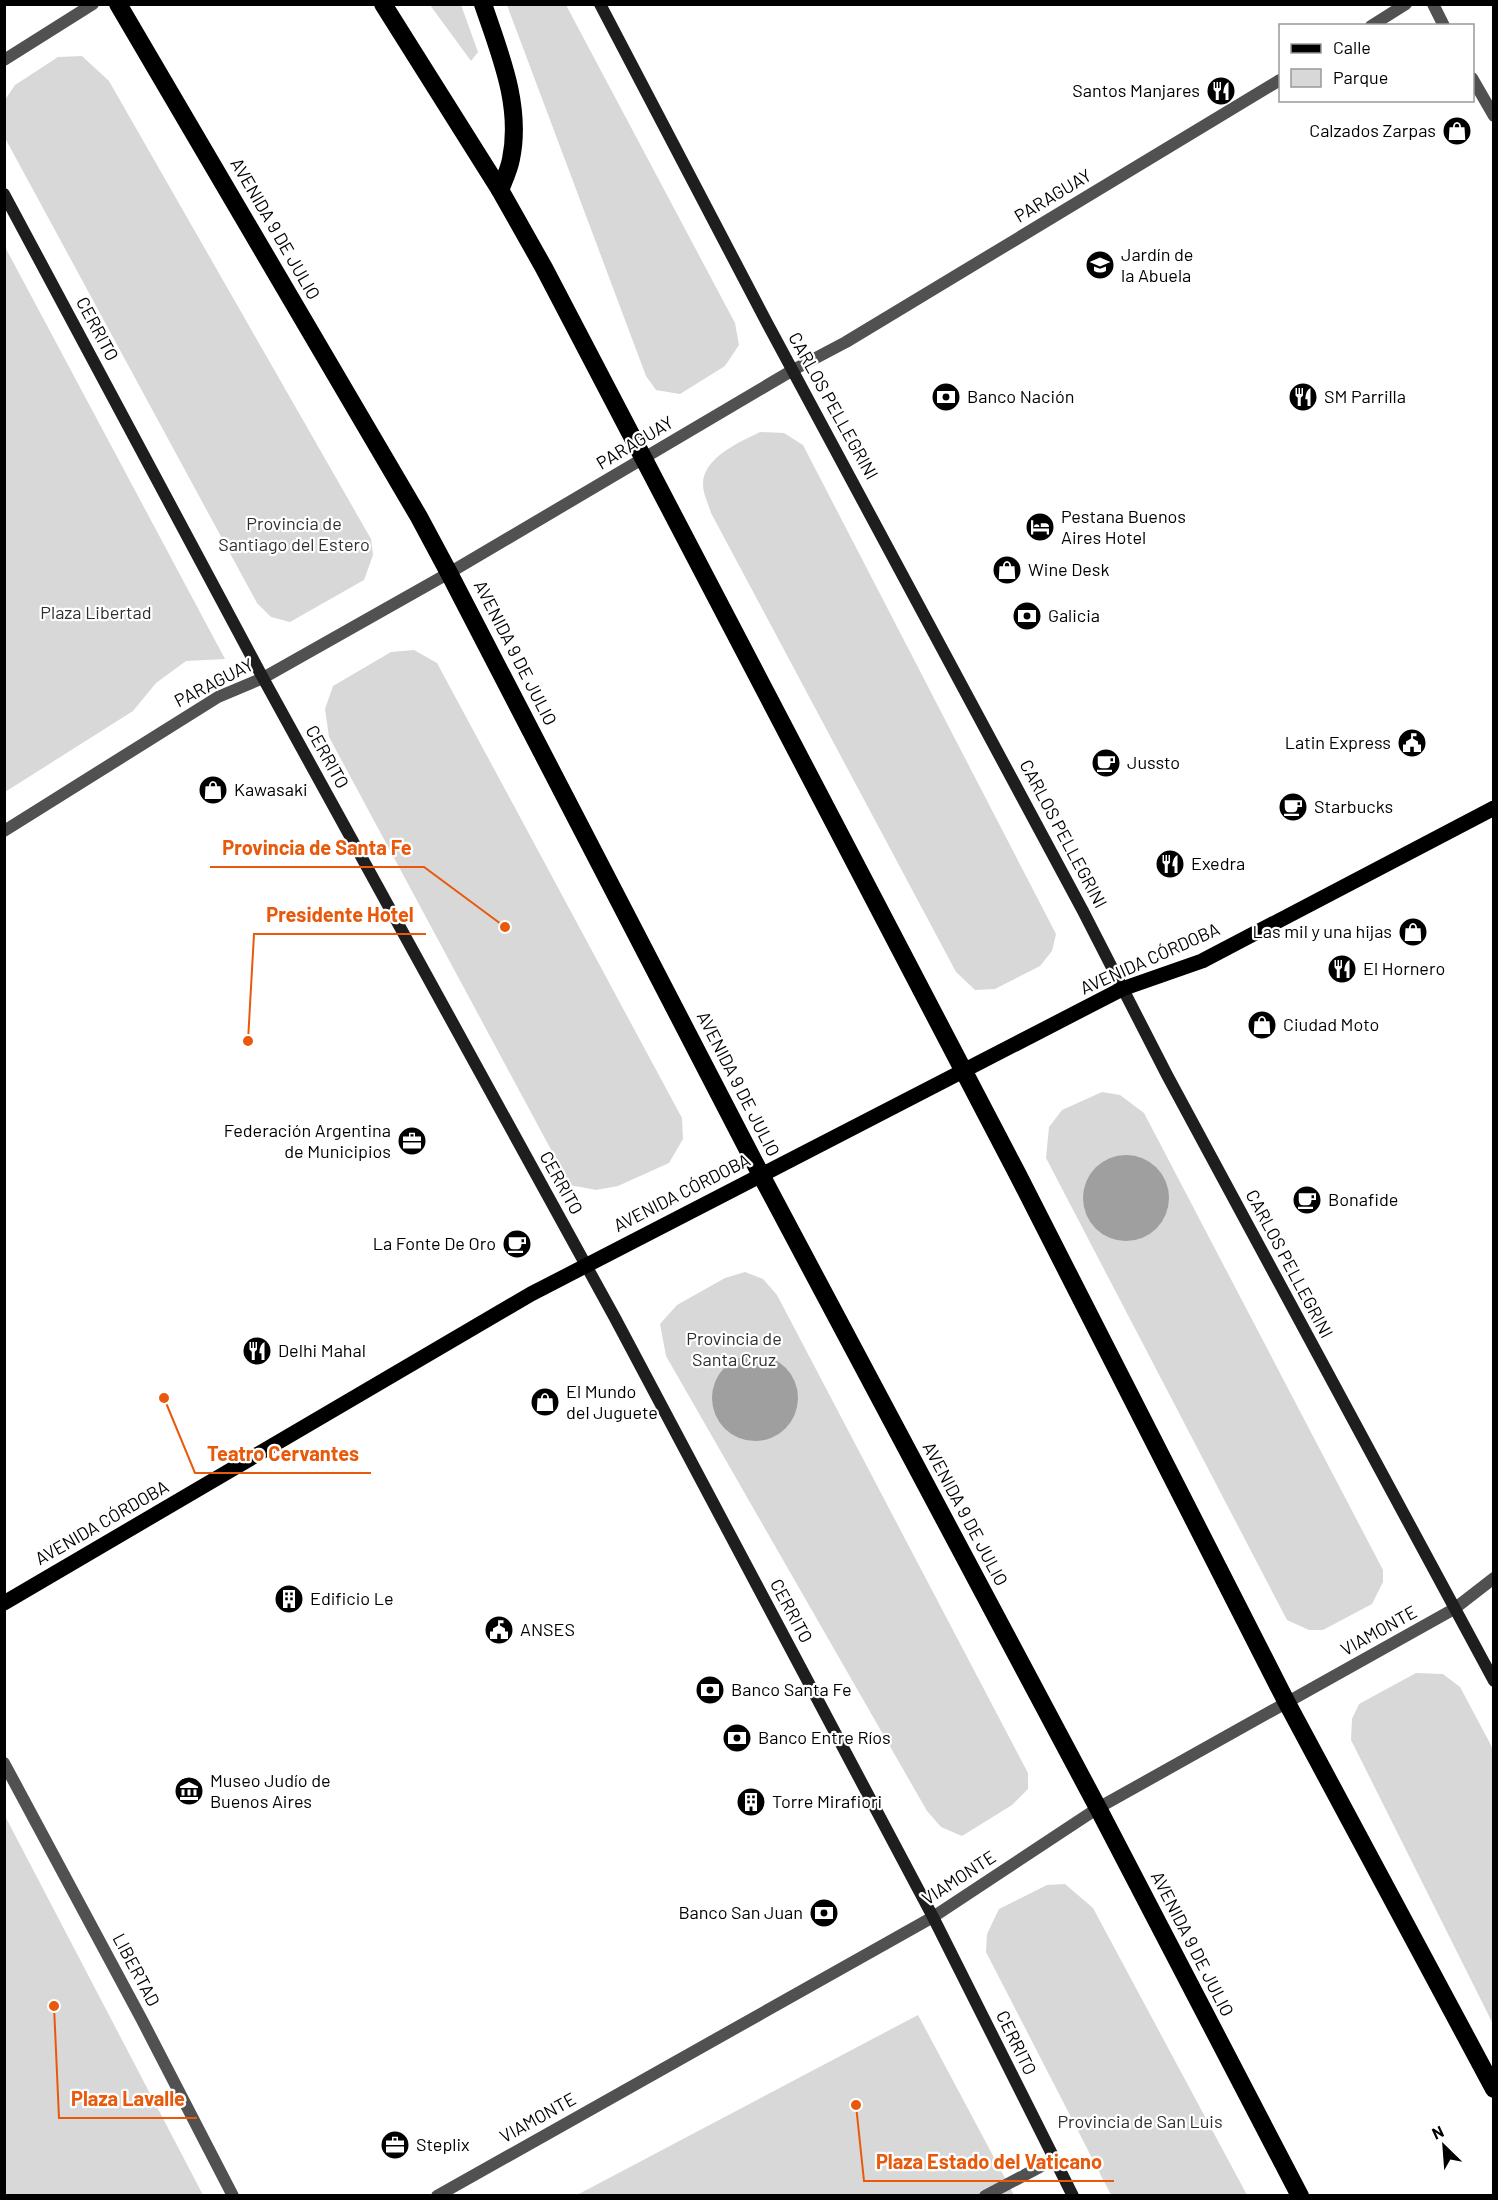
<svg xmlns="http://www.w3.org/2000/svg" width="1498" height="2200" font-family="Barlow,sans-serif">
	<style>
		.green { fill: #d8d8d8 }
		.water { fill: #9f9f9f }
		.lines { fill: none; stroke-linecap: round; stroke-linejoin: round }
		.street { stroke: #515151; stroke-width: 12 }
		.secondary { stroke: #1e1e1e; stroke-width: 12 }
		.primary { stroke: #000; stroke-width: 15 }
		.highway { stroke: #000; stroke-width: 18 }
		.labels { text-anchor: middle; stroke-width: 4.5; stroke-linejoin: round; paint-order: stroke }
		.poi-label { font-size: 18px; fill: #000; stroke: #fff; text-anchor: start }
		.street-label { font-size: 18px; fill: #000; stroke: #fff }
		.park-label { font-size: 18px; fill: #2f2f2f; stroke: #fff }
		.leader { fill: none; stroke: #e8590c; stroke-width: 2 }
		.callout-dot { fill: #e8590c; stroke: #fff; stroke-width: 2 }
		.callout-label { font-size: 20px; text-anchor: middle; font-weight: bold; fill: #e8590c; stroke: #fff; stroke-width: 4.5; stroke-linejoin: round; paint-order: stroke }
	</style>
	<rect width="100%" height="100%" fill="#fff"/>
	<g class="green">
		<path d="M430,5h31l17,47 -7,9z"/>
		<path d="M507,5h59l169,318 4,22 -14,21 -45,28 -24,-4 -10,-14z"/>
		<path d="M82,56l27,25 262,458 2,16 -9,25 -74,42 -19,-5 -14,-14 -252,-465v-38l10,-15 43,-28z"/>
		<path d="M4,245l221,414 -39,2 -30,22 -23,28 -128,81z"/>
		<path d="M760,432l24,1 19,12 253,489 -4,17 -12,15 -45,23 -20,1 -19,-18 -245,-459c-2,-8 -8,-19 -8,-28 -1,-27 37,-43 57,-53z"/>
		<path d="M414,650l23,13 245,455 1,21 -14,24 -51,23 -22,4 -26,-5 -241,-448 -4,-28 8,-23 58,-34z"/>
		<path d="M1102,1092l18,3 24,18 239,457v12l-11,22 -49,26h-14l-22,-10 -241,-462 3,-31 13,-17z"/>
		<path d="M745,1272l18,7 14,16 251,478v16l-16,16 -50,31 -21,-9 -14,-16 -261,-455 -6,-32 17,-19 48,-27z"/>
		<path d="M1416,1673l27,1 17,13 33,62v275l-142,-284 1,-21 7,-15z"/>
		<path d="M5,1816l198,379h-198z"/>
		<path d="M1065,1884l28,24 154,287h-136l-125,-243 1,-18 12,-25 48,-24z"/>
		<path d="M918,2015l96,180 -439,1z"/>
	</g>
	<g class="water">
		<circle cx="1126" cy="1198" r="43"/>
		<circle cx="755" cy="1398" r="43"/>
	</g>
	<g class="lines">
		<g class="street">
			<path d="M1433,4l11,22"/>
			<path d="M1371,26l35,-22"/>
			<path d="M4,60l89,-56"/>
			<path d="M1472,78l22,38"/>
			<path d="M4,831l214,-134 45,-19 186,-105 344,-203 53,-28 434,-262"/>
			<path d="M4,1763l138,257 91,176"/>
			<path d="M437,2196l496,-279 165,-109 356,-199 40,-31"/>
			<path d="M985,2196l68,-36"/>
		</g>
		<g class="secondary">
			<path d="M600,4l166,317 317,590 84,164 327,606"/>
			<path d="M4,194l259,484 352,640 318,599 140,279"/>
		</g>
		<path class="primary" d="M4,1603l527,-309 591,-305 80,-28 292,-153"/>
		<g class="highway">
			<path d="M118,4l301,513 30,56 312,602 337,633 202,388"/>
			<path d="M383,4l117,186 44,78 473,905 270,530 207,386"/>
			<path d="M483,4c17,50 39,102 28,155 -2,11 -7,21 -11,31"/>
		</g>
	</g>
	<defs>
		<g id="restaurant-disc" transform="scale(1.5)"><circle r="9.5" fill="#000" stroke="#fff"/><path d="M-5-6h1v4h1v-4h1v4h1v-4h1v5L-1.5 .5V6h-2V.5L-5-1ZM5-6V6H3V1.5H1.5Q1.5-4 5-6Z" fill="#fff"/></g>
		<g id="shop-disc" transform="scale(1.5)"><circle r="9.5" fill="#000" stroke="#fff"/><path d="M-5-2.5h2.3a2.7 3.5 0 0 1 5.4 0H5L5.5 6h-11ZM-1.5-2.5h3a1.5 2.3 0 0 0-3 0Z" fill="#fff"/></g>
		<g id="school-disc" transform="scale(1.5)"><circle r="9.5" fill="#000" stroke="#fff"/><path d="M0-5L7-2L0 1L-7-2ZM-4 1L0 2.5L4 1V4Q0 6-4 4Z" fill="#fff"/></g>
		<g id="bank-disc" transform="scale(1.5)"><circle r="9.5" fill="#000" stroke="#fff"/><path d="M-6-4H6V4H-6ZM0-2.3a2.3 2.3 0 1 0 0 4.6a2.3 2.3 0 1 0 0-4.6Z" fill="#fff"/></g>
		<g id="hotel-disc" transform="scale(1.5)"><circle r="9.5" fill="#000" stroke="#fff"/><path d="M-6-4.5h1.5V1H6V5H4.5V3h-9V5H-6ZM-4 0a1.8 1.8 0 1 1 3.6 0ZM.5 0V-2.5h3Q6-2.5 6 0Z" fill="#fff"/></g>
		<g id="civic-disc" transform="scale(1.5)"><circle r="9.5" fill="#000" stroke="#fff"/><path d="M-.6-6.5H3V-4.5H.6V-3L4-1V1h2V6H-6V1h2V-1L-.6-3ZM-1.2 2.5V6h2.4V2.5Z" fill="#fff"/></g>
		<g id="cafe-disc" transform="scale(1.5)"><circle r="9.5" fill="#000" stroke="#fff"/><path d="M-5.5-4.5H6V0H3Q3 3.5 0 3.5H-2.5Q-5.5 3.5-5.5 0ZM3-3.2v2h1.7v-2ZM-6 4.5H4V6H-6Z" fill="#fff"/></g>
		<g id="office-disc" transform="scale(1.5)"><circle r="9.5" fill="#000" stroke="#fff"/><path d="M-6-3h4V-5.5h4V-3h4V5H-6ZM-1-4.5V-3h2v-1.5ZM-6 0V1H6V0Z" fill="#fff"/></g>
		<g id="building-disc" transform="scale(1.5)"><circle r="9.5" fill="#000" stroke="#fff"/><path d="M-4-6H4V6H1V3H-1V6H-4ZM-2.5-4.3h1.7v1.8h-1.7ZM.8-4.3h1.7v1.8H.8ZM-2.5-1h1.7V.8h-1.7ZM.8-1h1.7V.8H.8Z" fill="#fff"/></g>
		<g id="museum-disc" transform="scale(1.5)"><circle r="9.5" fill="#000" stroke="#fff"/><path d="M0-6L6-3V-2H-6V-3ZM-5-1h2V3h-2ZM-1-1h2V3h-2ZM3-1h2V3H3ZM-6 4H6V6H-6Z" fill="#fff"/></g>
	</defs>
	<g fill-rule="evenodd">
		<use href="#restaurant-disc" x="1221" y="91"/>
		<use href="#shop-disc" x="1457" y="131"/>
		<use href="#school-disc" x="1100" y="265"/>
		<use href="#bank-disc" x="946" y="397"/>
		<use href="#restaurant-disc" x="1303" y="397"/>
		<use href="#hotel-disc" x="1040" y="527"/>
		<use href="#shop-disc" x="1007" y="570"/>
		<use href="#bank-disc" x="1027" y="616"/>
		<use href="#civic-disc" x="1412" y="743"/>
		<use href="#cafe-disc" x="1106" y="763"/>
		<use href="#shop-disc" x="213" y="790"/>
		<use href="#cafe-disc" x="1293" y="807"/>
		<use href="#restaurant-disc" x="1170" y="864"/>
		<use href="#shop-disc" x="1413" y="932"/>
		<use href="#restaurant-disc" x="1342" y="969"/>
		<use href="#shop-disc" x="1262" y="1025"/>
		<use href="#office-disc" x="412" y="1141"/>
		<use href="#cafe-disc" x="1307" y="1200"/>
		<use href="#cafe-disc" x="517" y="1244"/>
		<use href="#restaurant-disc" x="257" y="1351"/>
		<use href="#shop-disc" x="545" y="1402"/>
		<use href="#building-disc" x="289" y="1599"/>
		<use href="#civic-disc" x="499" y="1630"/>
		<use href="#bank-disc" x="710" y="1690"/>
		<use href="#bank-disc" x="737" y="1738"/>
		<use href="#museum-disc" x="189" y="1791"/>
		<use href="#building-disc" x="751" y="1802"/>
		<use href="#bank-disc" x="824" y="1913"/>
		<use href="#office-disc" x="395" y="2145"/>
	</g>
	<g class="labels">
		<g class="poi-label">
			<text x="1200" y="97" text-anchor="end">Santos Manjares</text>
			<text x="1436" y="137" text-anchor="end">Calzados Zarpas</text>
			<text x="1121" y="261">Jardín de<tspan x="1121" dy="21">la Abuela</tspan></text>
			<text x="967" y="403">Banco Nación</text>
			<text x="1324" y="403">SM Parrilla</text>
			<text x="1061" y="523">Pestana Buenos<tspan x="1061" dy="21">Aires Hotel</tspan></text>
			<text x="1028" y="576">Wine Desk</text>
			<text x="1048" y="622">Galicia</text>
			<text x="1391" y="749" text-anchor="end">Latin Express</text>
			<text x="1127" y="769">Jussto</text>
			<text x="234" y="796">Kawasaki</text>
			<text x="1314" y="813">Starbucks</text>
			<text x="1191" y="870">Exedra</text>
			<text x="1392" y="938" text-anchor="end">Las mil y una hijas</text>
			<text x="1363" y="975">El Hornero</text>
			<text x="1283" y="1031">Ciudad Moto</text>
			<text x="391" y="1137" text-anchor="end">Federación Argentina<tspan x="391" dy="21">de Municipios</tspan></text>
			<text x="1328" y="1206">Bonafide</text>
			<text x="496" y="1250" text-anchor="end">La Fonte De Oro</text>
			<text x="278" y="1357">Delhi Mahal</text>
			<text x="566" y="1398">El Mundo<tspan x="566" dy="21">del Juguete</tspan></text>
			<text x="310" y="1605">Edificio Le</text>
			<text x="520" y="1636">ANSES</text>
			<text x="731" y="1696">Banco Santa Fe</text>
			<text x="758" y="1744">Banco Entre Ríos</text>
			<text x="210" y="1787">Museo Judío de<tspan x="210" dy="21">Buenos Aires</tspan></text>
			<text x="772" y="1808">Torre Mirafiori</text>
			<text x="803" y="1919" text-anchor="end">Banco San Juan</text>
			<text x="416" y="2151">Steplix</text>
		</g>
		<g class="street-label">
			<text transform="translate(1053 196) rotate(-31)" y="6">PARAGUAY</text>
			<text transform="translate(275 229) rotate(60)" y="6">AVENIDA 9 DE JULIO</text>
			<text transform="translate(97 329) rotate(62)" y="6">CERRITO</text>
			<text transform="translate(833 406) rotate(61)" y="6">CARLOS PELLEGRINI</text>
			<text transform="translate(635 443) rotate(-31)" y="6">PARAGUAY</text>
			<text transform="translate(515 653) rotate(63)" y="6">AVENIDA 9 DE JULIO</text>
			<text transform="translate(214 683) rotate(-27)" y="6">PARAGUAY</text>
			<text transform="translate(327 757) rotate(61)" y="6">CERRITO</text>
			<text transform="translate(1063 834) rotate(62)" y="6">CARLOS PELLEGRINI</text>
			<text transform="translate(1150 959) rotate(-24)" y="6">AVENIDA CÓRDOBA</text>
			<text transform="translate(738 1084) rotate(63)" y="6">AVENIDA 9 DE JULIO</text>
			<text transform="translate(561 1183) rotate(61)" y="6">CERRITO</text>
			<text transform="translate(682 1193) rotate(-27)" y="6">AVENIDA CÓRDOBA</text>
			<text transform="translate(1289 1264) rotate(62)" y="6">CARLOS PELLEGRINI</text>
			<text transform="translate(965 1514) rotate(62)" y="6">AVENIDA 9 DE JULIO</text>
			<text transform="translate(102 1523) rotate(-30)" y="6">AVENIDA CÓRDOBA</text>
			<text transform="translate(791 1611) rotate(62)" y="6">CERRITO</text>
			<text transform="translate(1379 1631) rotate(-29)" y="6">VIAMONTE</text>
			<text transform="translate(959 1878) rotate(-33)" y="6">VIAMONTE</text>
			<text transform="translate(1192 1944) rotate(63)" y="6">AVENIDA 9 DE JULIO</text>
			<text transform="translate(136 1970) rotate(62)" y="6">LIBERTAD</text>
			<text transform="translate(1016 2043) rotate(64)" y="6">CERRITO</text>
			<text transform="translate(538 2118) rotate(-29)" y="6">VIAMONTE</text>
		</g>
		<g class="park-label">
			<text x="294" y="530">Provincia de<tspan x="294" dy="21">Santiago del Estero</tspan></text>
			<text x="96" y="619">Plaza Libertad</text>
			<text x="734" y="1345">Provincia de<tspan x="734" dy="21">Santa Cruz</tspan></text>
			<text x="1140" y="2128">Provincia de San Luis</text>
		</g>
	</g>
	<path class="leader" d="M505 927L424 867H210M248 1041L254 934H426M164 1398L195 1473H371M54 2006L59 2118H197M856 2105L864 2181H1114"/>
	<g class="callout-dot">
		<circle cx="505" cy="927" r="6"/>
		<circle cx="248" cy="1041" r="6"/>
		<circle cx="164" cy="1398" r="6"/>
		<circle cx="54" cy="2006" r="6"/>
		<circle cx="856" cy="2105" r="6"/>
	</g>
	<g class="callout-label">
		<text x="317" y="855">Provincia de Santa Fe</text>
		<text x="340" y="922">Presidente Hotel</text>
		<text x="283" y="1461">Teatro Cervantes</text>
		<text x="128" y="2106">Plaza Lavalle</text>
		<text x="989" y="2169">Plaza Estado del Vaticano</text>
	</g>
	<rect width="1498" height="2200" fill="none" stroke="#000000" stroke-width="12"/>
	<rect x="1279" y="24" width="195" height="78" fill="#ffffff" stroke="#999999" stroke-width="1.5"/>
	<rect x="1291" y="44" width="30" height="9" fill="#000000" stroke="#999999" stroke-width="1.5"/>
	<text x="1333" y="54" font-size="18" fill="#000000">Calle</text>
	<rect x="1291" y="69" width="30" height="18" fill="#d8d8d8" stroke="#999999" stroke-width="1.5"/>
	<text x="1333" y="84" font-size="18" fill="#000000">Parque</text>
	<g transform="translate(1444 2146) rotate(335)" stroke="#ffffff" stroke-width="4.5" paint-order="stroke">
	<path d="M0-4.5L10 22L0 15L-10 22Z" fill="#000000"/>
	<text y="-9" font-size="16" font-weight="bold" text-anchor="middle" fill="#000000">N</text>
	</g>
</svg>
